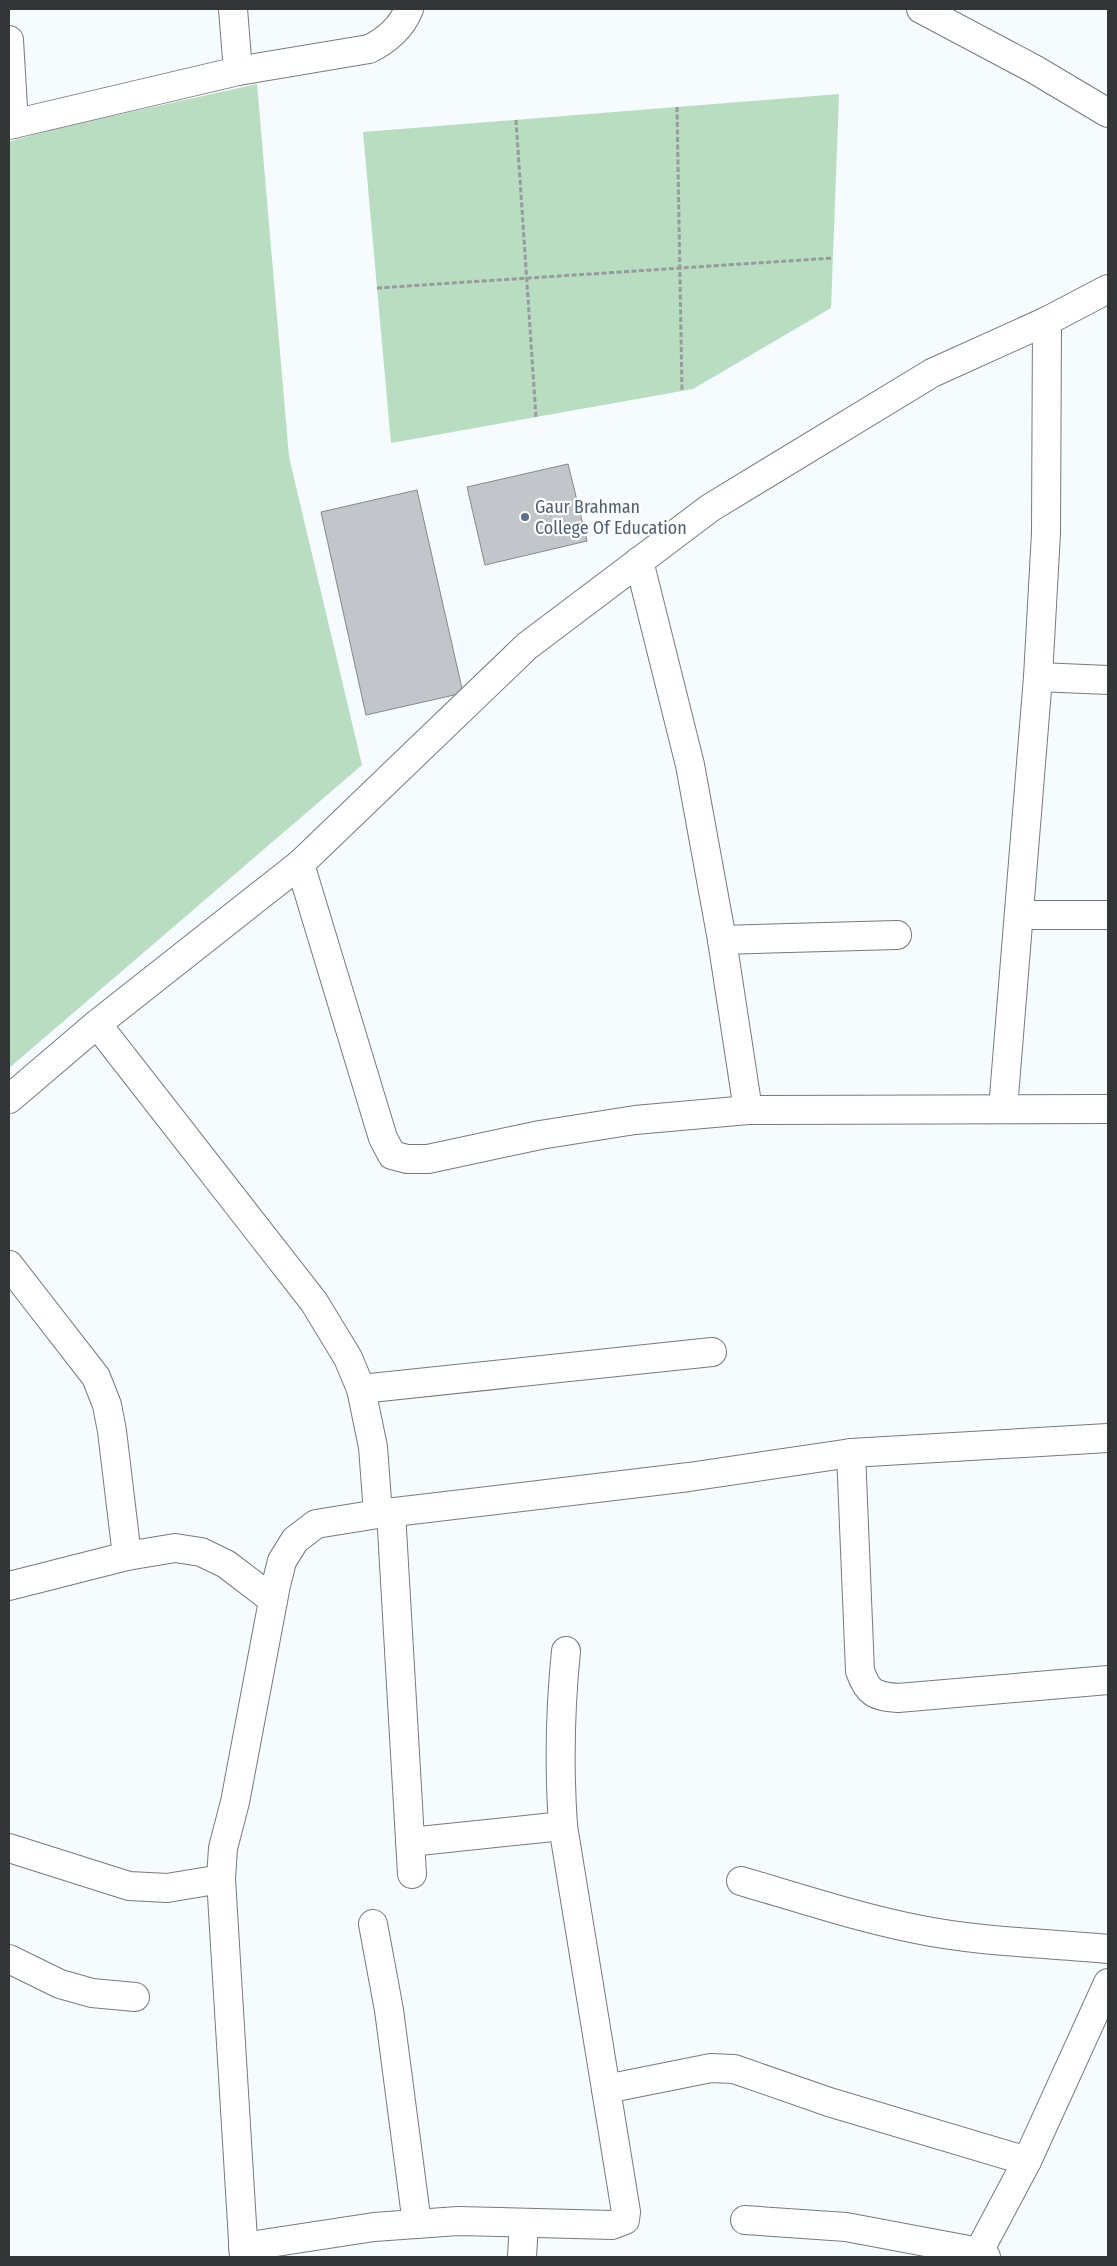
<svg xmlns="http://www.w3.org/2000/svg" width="1117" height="2266" font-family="'Fira Sans Condensed',sans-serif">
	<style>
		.green { fill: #b8ddc1 }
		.building { fill: #c2c6ca; stroke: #84888b }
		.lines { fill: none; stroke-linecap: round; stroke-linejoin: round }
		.street-casing { stroke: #767a7d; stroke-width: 30 }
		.path { stroke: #979b9d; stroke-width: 3; stroke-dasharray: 5 2.5; stroke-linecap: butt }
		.street { stroke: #fff; stroke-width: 28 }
		.service-dot { fill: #5c6f8a; stroke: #fff; stroke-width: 2 }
		.labels { text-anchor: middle; stroke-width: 4.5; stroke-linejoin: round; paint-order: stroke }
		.service-label { font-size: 18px; fill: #4e5e75; stroke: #fff; text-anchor: start }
	</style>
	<rect width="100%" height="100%" fill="#f6fbfe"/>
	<g class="green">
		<path d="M257,84l32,373 73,308 -353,303v-926l40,-12z"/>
		<path d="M839,94l-8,214 -138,81 -302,54 -28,-311z"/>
	</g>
	<g class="building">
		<path d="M568,464l19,77 -102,24 -18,-78z"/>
		<path d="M417,490l46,203 -97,22 -45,-203z"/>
	</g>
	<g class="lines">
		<g class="street-casing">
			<g id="street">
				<path d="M233,9l5,62"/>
				<path d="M921,9l113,60 74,44"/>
				<path d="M9,40l5,84"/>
				<path d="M9,125l229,-54 131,-22c17,-8 33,-22 40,-40"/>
				<path d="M639,561l51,204 32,175 26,170"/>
				<path d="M1038,677l70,3"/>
				<path d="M300,864l83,274 9,17 15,4h21l112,-24 95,-15 113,-10 360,-1"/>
				<path d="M1019,915h89"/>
				<path d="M722,940l175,-5"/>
				<path d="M97,1024l217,278 34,56 13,31 12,58 5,67"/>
				<path d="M9,1099l88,-75 203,-160 227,-218 183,-138 222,-135 115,-52 61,-32"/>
				<path d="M1003,1109l35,-432 8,-144 1,-212"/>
				<path d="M9,1265l87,112 11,28 5,26 15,125"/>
				<path d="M361,1389l351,-37"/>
				<path d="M851,1453l9,218c8,22 14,25 38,27l210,-18"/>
				<path d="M391,1512l21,362"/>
				<path d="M9,1586l118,-30 48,-8 26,4 25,12 47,36"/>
				<path d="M410,1842l153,-16"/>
				<path d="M9,1848l120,38 38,2 54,-9 2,-31 12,-46 41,-217 6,-24 13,-21 21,-16 62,-10 311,-37 162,-24 257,-15"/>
				<path d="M221,1879l23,378"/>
				<path d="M741,1881c58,17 116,36 175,48 63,13 129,14 192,20"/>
				<path d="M373,1924l16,86 28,214"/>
				<path d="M9,1959l51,25 32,9 43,4"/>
				<path d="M606,2089l105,-21 23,1 95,33 198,59"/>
				<path d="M745,2220l101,7 133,25 7,5"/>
				<path d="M243,2247l131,-20 84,-6 154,4 13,-5 1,-8 -63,-386c-4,-59 -3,-116 3,-175"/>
				<path d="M522,2257l2,-34"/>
				<path d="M976,2257l51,-96 81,-178"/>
			</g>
		</g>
		<g class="path">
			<path d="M677,107l5,284"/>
			<path d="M516,120l20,297"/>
			<path d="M377,288l456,-30"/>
		</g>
		<use href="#street" class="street"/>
	</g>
	<circle class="service-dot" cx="525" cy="517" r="5"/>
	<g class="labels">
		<g class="service-label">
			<text x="535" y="513">Gaur Brahman<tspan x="535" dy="21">College Of Education</tspan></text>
		</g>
	</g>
	<rect width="1117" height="2266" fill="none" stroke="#333536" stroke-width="20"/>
</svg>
